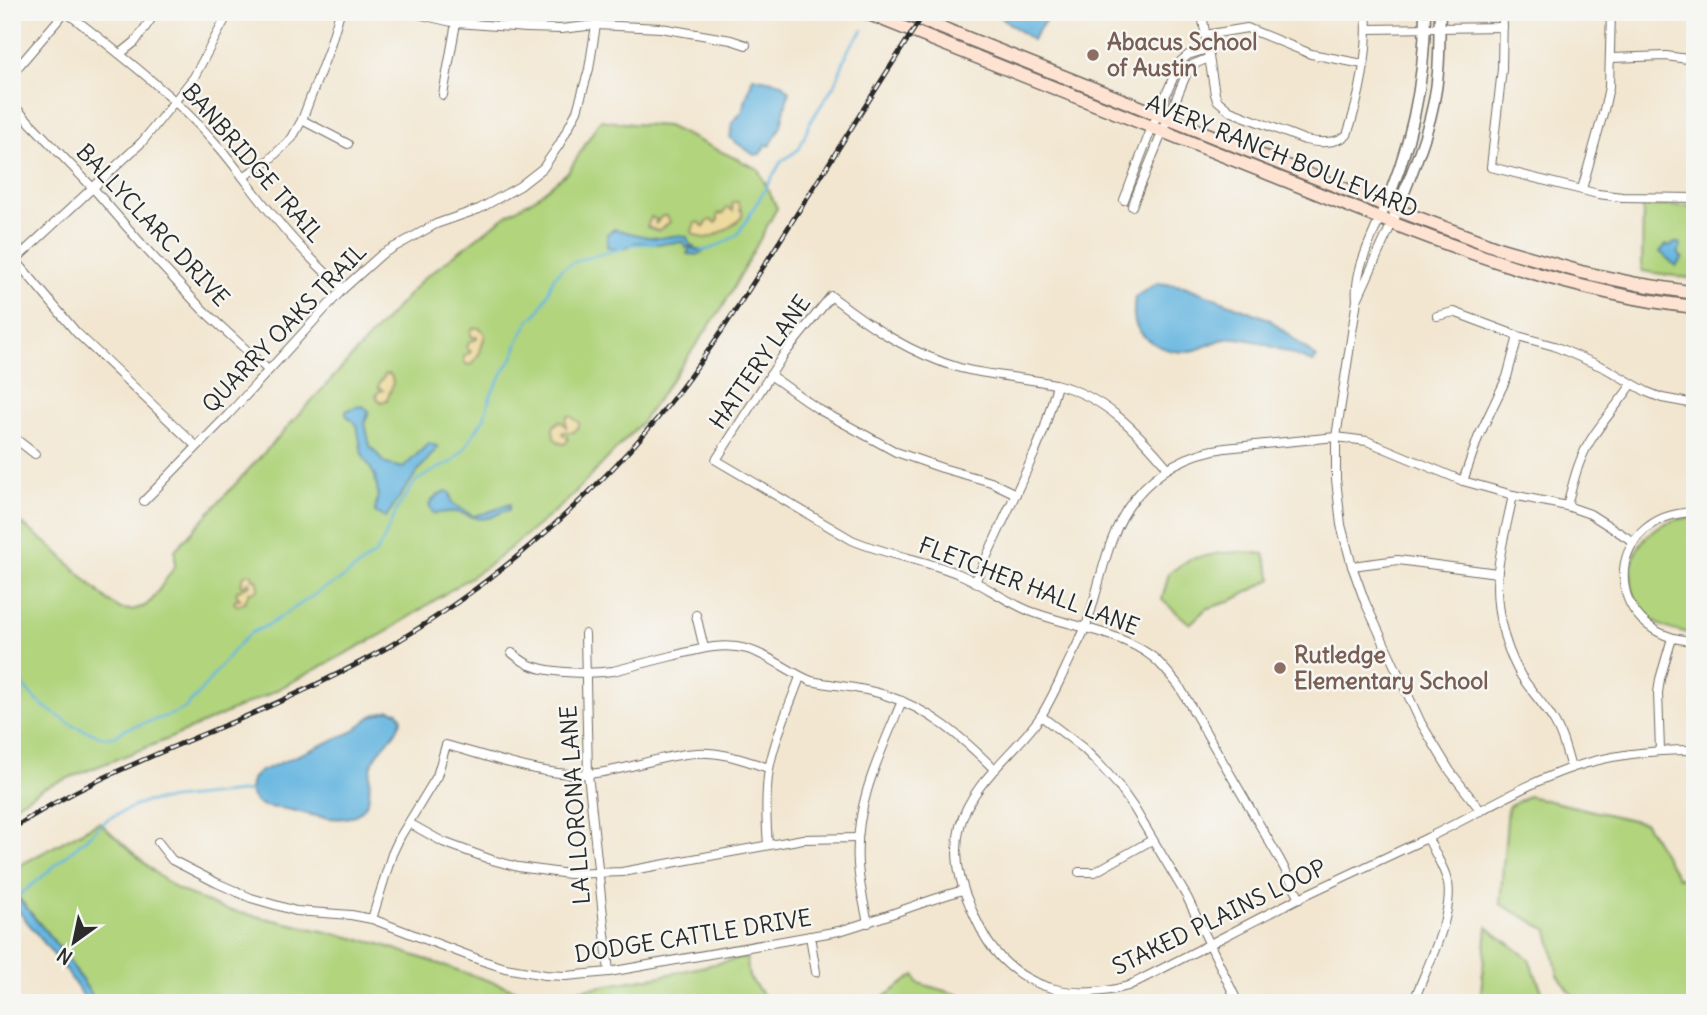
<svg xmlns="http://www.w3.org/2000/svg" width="1707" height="1015" font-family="Delius,sans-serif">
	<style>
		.green { fill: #b1d47d; stroke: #6e8054; stroke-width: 2 }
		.sand { fill: #eeda9e; stroke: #8c8264; stroke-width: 2 }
		.water { fill: #66b6e0; stroke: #487086; stroke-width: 2 }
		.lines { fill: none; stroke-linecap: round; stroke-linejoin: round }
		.stream { stroke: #66b6e0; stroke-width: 2.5 }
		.minor-casing { stroke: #716c65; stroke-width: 10 }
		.tertiary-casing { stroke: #716c65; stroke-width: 13 }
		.secondary-casing { stroke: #716c65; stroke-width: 15 }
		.minor { stroke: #fff; stroke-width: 8 }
		.tertiary { stroke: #fff; stroke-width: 10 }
		.secondary { stroke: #fee3d2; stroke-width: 12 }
		.rail-casing { stroke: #2b2b2b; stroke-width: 5 }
		.rail { stroke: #f6f6f2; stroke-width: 2.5; stroke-dasharray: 8; stroke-linecap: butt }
		.education-dot { fill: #8d6e63; stroke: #f6f6f2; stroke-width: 2.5 }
		.labels { text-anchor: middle; stroke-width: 5; stroke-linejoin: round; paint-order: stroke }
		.education-label { font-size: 23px; font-weight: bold; fill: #785e54; stroke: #f6f6f2; text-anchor: start }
		.street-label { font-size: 23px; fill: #2b2b2b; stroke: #f6f6f2 }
	</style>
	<rect width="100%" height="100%" fill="#f6f6f2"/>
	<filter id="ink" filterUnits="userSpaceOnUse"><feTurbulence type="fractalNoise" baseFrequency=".0143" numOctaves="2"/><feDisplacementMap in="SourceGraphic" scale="14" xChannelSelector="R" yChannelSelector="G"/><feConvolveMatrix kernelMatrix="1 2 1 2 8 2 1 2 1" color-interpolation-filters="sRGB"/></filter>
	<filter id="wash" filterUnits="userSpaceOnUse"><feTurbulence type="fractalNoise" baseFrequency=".00686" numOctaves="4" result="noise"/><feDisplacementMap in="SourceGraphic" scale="28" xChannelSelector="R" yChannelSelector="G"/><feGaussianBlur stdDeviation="1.57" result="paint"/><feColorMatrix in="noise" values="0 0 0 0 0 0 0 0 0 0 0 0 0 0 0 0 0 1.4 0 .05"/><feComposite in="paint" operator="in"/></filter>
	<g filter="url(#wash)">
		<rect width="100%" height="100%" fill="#f2e6d0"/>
		<g class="green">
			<path d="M600,120l32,4 35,2 91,43 19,39 -53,97 -83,118 -75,79 -74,61 -109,71 -116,61 -99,44 -125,49 -31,19v-291l42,33 54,52 13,8 11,1 13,-4 7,-6 23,-34v-16l248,-271 85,-65 29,-17 32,-26z"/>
			<path d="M1643,206h52v73l-53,-8z"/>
			<path d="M1695,518v115c-88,-1 -82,-117 0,-115z"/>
			<path d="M1243,552l21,2 8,25 -41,22 -25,8 -16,15 -28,-24 7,-27 21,-14 31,-6z"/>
			<path d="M1528,796l117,27 33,55 17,-1v126h-117l-20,-28 -10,-45 -48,-26 8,-97z"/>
			<path d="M99,822l60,54 18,13 43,19 160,36 157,53 124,-21 85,-19 3,20 20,26h-672l-33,-50 -52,-63v-19l10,-7z"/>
			<path d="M1487,927l42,32 18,44h-67z"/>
			<path d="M915,975l3,8 68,20h-111z"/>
		</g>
		<g class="sand">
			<path d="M735,202h3l3,7 -2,1h3c0,2 0,5 0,6 -3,7 -29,22 -37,22 -4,0 -8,-3 -12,-4l-1,-3 3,-8 4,-1 5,5 4,-6 3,-1 5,3 2,-2v-7l6,-1 3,-6 6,4 -1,-7z"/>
			<path d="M663,216h4l3,6c-2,2 -9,7 -12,9l-11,-4 4,-10 6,3 -2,3 1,1 4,-6z"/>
			<path d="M473,328c7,-1 9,1 12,7l-5,17 -7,12 -6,1 -3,-4v-5l7,-4 -4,-4 2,-6 8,-3v-2h-5c-2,-3 -2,-6 1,-9z"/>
			<path d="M386,374h3l3,3 1,7 -6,16 -6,2 -5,-5 2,-5 5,-2 -5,-3 2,-5z"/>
			<path d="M568,416h4l2,3 5,3v4l-5,6h-11l-1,2 6,4 -1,4 -3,2 -4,-1 -6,-5 -1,-11 6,-6 3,1 4,5v-7z"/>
			<path d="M247,573l5,1 1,5h4l2,8 -3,4 -7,1c-2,7 -5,14 -13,13l-2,-3 2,-3h4l-4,-5 2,-4 12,-5 -1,-3 -5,3h-3l2,-8z"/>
		</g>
		<g class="water">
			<path d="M994,12h57l-19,28z"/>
			<path d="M753,77l29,6 7,8 -8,35 -11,20 -4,-2 -6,10 -6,1 -24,-17 3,-16 9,-10z"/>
			<path d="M614,229c15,3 30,9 45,9 12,0 13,-5 28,-1l3,8 4,1 -1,3 11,2 -7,4 -10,-1 4,-7 -5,1 -2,-6 -28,2 -20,-2 -12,7 -17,-2v-13z"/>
			<path d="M1675,243h4l2,4 -3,5 2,4 3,2 -7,8 -16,-14 6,-7 5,1z"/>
			<path d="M1157,283l27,3 85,33 48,39 -4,4c-23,-8 -52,-22 -77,-24 -15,-1 -27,8 -41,12 -19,6 -46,-4 -57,-21 -6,-10 -4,-21 -3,-32z"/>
			<path d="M363,406l6,5 -4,12 5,23 16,18 17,4 26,-25 9,4 -20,24 -33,47 -10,-6 3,-19 -3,-17 -13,-22 -5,-29 -11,-10v-4l9,-4z"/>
			<path d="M447,491l3,2 2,10 21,13 13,-3 24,-9 -1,6c-8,1 -13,6 -21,8 -13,3 -21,-5 -33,-6 -8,-1 -14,2 -22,1l-4,-8c5,-8 10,-12 18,-14z"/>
			<path d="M389,710l9,2 4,7c-2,4 -4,9 -7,14 -8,11 -21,21 -24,35 -3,11 0,21 -3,32 -11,31 -54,15 -77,10 -11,-3 -28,-1 -36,-9 -3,-3 -4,-7 -5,-10l2,-12 7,-7 93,-40 20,-16z"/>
			<path d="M12,890l52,64 33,49h-9l-23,-34 -53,-66z"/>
		</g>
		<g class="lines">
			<g class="stream">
				<path d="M631,245l24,-2"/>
				<path d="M701,251l12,-3 14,-7 10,-6 8,-12 36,-61 18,-13 12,-28 25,-39 13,-34 14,-18"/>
				<path d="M12,672l19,23 15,13 28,18 28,11h12l12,-8 50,-16 9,-5 11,-11 36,-45 17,-18 21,-10 53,-35 16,-8 36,-27 8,-13 14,-32 19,-28 21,-12 15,-7 13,-14 19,-30 7,-24 14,-25 9,-13 3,-13 12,-22 10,-10 8,-15 7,-19 9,-9 16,-8 45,-12"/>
				<path d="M17,897l25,-20 67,-59 35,-16 106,-11"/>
			</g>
		</g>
	</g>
	<g filter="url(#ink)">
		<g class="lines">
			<g class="minor-casing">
				<g id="minor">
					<path d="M66,12c54,42 108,83 153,135 20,23 37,49 57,72 20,25 43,48 67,70"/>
					<path d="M409,12l47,11 71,5 34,1 35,-4 65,3 70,12 15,5"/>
					<path d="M1204,12l-1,8 12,74 2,6 13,11 75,29c13,3 31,4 42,-5 12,-35 23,-85 19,-123"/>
					<path d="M1503,12l-1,57 -11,98 107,27 24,3 73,1"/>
					<path d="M1368,29l135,-2"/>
					<path d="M1205,35l42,-7 64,26 52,10"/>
					<path d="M120,54l15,-12 21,-30"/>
					<path d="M1611,58l55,-2 29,4"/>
					<path d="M12,74l53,-62"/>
					<path d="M443,95l13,-72"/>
					<path d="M12,104l81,84 53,61 56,60 66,61"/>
					<path d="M302,120l46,24"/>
					<path d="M243,177l25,-16 24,-23 10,-18 27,-71 11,-37"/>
					<path d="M1582,189l22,-79 5,-23 2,-75"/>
					<path d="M1124,200l28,-73 28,-65 8,-7 19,-6"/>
					<path d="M1132,206l56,-136 4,-5 17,-7"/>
					<path d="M1392,223l-35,77 -21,137v42l5,46 11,41 13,36 56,121 29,48 31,40"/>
					<path d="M13,257l63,75 120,114"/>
					<path d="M12,263l130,-121 52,-65 35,-65"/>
					<path d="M1357,300c-3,-27 12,-57 23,-82"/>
					<path d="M1437,316l17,-4 64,24 36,10 51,22 42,24 15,6 33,6"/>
					<path d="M770,375l48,34 78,43 46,16 49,14 25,12"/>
					<path d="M12,436l23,18"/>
					<path d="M1168,468c-31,-37 -64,-72 -113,-84 -32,-7 -64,-8 -95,-16 -49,-14 -89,-41 -129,-72l-49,61 -66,103 136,80c35,15 73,20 107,34 27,11 49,30 76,39 39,14 86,19 119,45 10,9 17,18 25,28l101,174 20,38"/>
					<path d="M1463,481l15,-43 29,-61 11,-41"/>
					<path d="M1513,495c-5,25 -12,50 -15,75 -4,35 5,73 22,104 9,15 22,28 32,44 10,15 14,33 19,50"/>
					<path d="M144,501l84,-86 115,-126 39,-35 54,-30 43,-15 41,-23 23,-18 16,-23 18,-34 12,-42 7,-44v-13"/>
					<path d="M1567,506c6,-23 11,-47 25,-68 12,-19 28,-36 40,-54"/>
					<path d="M1695,512c-95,2 -95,125 0,129"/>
					<path d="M1634,542l-44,-28 -23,-8 -54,-11 -50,-14 -96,-40 -31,-4 -111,11c-36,5 -67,22 -90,50 -29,36 -34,86 -49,128 -4,11 -11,22 -16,33 -9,19 -18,39 -29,57 -25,37 -69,65 -81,110 -7,28 -1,56 11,82 6,14 13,30 23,42 34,42 84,50 134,36 58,-29 114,-59 171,-88 42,-20 84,-39 126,-59 49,-23 98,-55 149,-72 39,-13 79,-17 121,-17"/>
					<path d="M1352,566l46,-6 99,13"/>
					<path d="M975,582l60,-130 9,-22 13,-45"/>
					<path d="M696,615l8,33"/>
					<path d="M585,634l3,140 21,198"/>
					<path d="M512,653c5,4 9,7 14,10 20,11 65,11 87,8 20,-5 39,-10 59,-15 25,-6 49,-14 75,-7 24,7 42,23 64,32 25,5 50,6 74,14 45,14 78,43 110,75"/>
					<path d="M1041,716l42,32 16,16 19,21 16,23 53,89 51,106"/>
					<path d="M1660,750l-2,-57 2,-14 12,-41"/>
					<path d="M409,823l34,19 49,18 26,7 51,7 53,-2 181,-33 55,-1"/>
					<path d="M158,842l14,18 45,23 34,15 45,13 55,4 21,4 108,41 25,8 40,7 21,1 43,-4 230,-41c42,-12 82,-29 124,-41"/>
					<path d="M768,845c-2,-25 -3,-50 1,-76 6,-31 20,-62 31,-92"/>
					<path d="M1079,872h16l57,-32"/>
					<path d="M372,919l20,-65 8,-17 37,-61 9,-31c42,11 98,32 141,29 37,-2 72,-19 109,-21 25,-2 50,8 73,15"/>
					<path d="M868,923c-4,-20 -9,-39 -10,-59 -4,-59 22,-110 44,-163"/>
					<path d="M810,936l6,36"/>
					<path d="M1321,1003c12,-4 24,-3 35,0"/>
					<path d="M1413,1003c12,-32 41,-87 35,-120 -3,-15 -14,-30 -20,-45"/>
				</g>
			</g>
			<g class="tertiary-casing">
				<g id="tertiary">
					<path d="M1380,218c30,-68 45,-132 45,-206"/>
					<path d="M1392,223c19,-50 42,-97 46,-151 2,-20 1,-40 2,-60"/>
				</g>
			</g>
			<g class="secondary-casing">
				<g id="secondary">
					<path d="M864,12c137,56 275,110 413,165 136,54 271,114 418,130"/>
					<path d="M902,12l495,198 104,39 80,23 56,12 58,9"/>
				</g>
			</g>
			<use href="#minor" class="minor"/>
			<use href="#tertiary" class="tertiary"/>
			<use href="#secondary" class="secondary"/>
			<g class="rail-casing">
				<path id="rail" d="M12,829c58,-39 123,-66 187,-93 64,-26 128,-54 189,-89 98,-57 196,-141 269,-228 48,-59 88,-123 129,-188 46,-73 93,-146 139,-219"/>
			</g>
			<use href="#rail" class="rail"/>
		</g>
	</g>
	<g class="education-dot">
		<circle cx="1093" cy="55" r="7"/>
		<circle cx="1280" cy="668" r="7"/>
	</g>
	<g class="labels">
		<g class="education-label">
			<text x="1107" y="50">Abacus School<tspan x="1107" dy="26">of Austin</tspan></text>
			<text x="1294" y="663">Rutledge<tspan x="1294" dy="26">Elementary School</tspan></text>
		</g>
		<g class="street-label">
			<text transform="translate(1282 156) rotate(22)" y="8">AVERY RANCH BOULEVARD</text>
			<text transform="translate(253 163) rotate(49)" y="8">BANBRIDGE TRAIL</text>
			<text transform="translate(153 225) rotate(47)" y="8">BALLYCLARC DRIVE</text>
			<text transform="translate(284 328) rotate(-46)" y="8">QUARRY OAKS TRAIL</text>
			<text transform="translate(760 362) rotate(-55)" y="8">HATTERY LANE</text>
			<text transform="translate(1029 586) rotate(21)" y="8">FLETCHER HALL LANE</text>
			<text transform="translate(575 805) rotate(-94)" y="8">LA LLORONA LANE</text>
			<text transform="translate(1219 917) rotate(-26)" y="8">STAKED PLAINS LOOP</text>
			<text transform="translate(693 936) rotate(-9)" y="8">DODGE CATTLE DRIVE</text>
		</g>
	</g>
	<rect width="1707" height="1015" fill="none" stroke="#f6f6f2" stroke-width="42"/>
	<g transform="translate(74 942) rotate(213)" stroke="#f6f6f2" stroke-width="5" paint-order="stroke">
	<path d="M0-5L12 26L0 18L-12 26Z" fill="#2b2b2b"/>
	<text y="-10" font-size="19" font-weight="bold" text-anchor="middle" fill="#2b2b2b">N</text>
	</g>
</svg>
